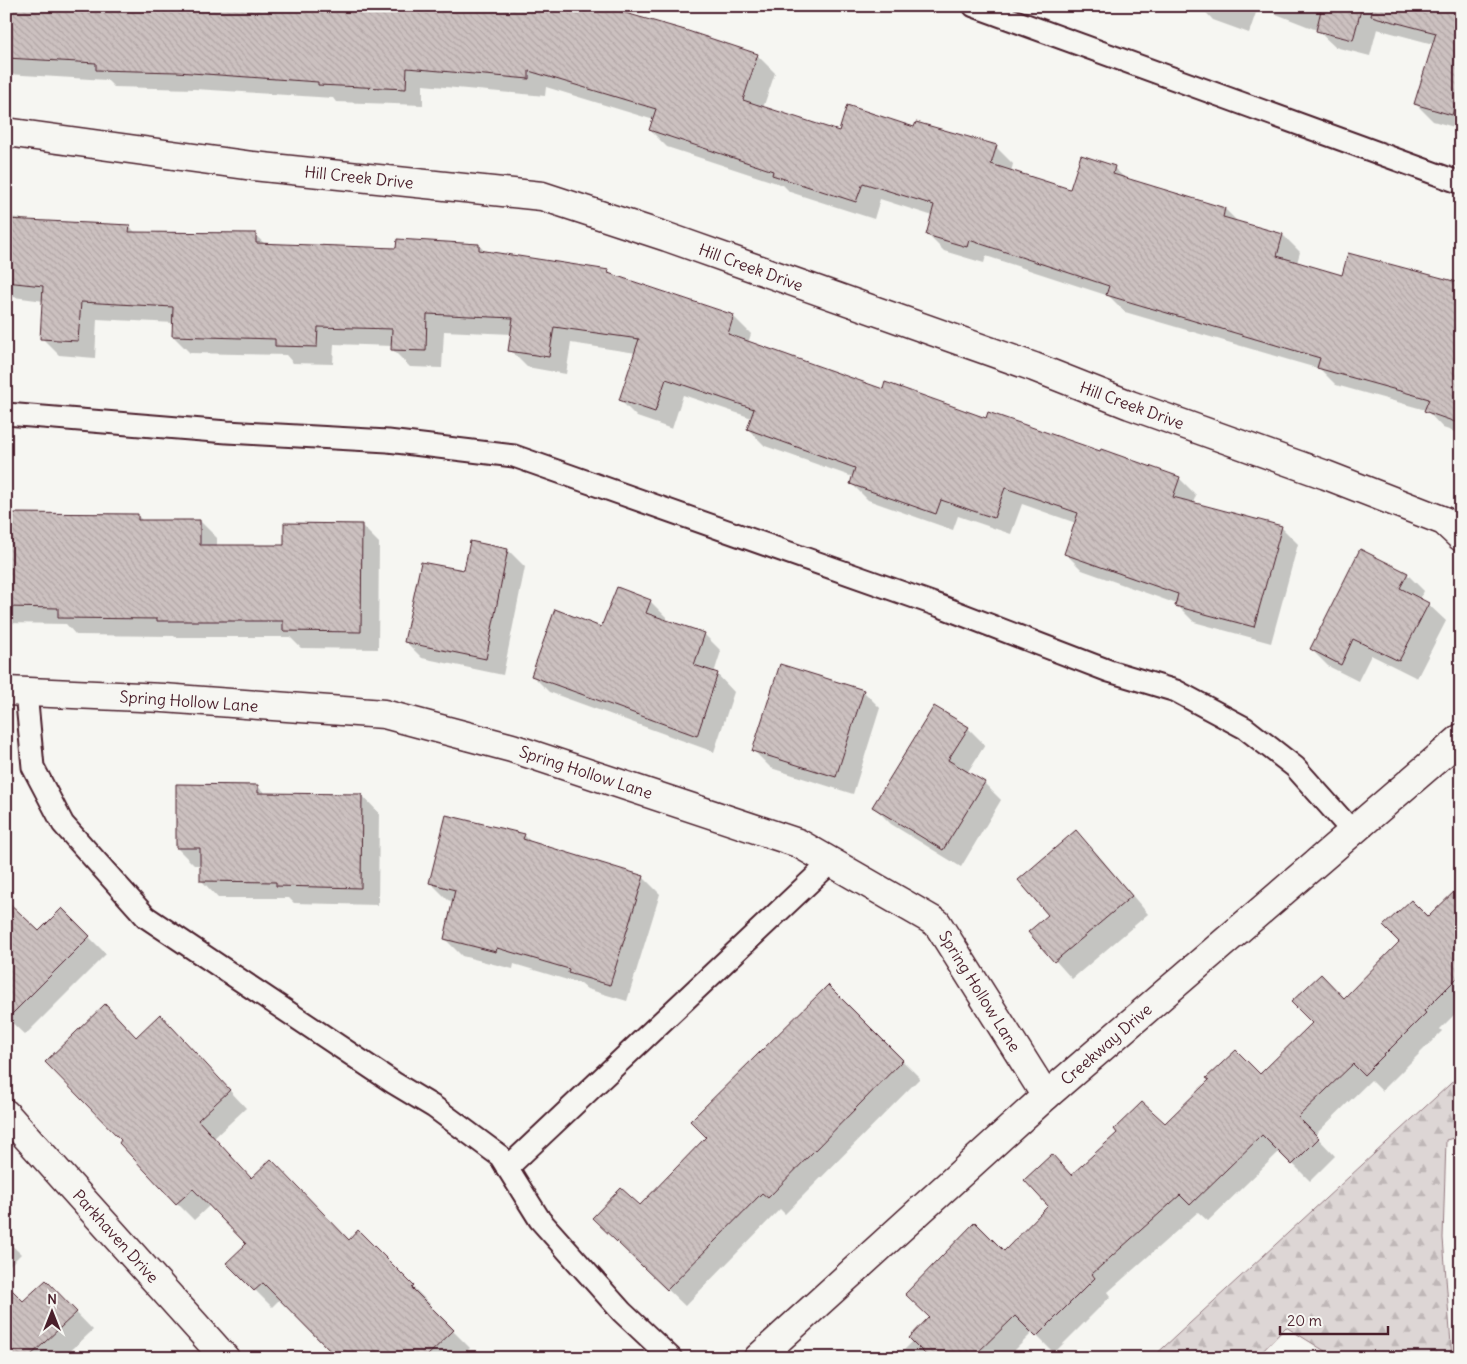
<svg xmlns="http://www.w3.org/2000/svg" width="1467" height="1364" font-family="Delius,sans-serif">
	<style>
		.forest { fill: url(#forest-firs); stroke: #947a80 }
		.shadow { fill: #0003 }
		.building { fill: url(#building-back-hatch); stroke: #4a1f2b }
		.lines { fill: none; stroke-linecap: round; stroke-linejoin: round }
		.lane-casing { stroke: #4a1f2b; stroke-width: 25 }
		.street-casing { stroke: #4a1f2b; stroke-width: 31 }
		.lane { stroke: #f6f6f2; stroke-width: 21 }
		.street { stroke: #f6f6f2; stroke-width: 28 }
		.labels { text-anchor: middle; stroke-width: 4; stroke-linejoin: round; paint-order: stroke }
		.street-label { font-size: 16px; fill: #4a1f2b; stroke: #f6f6f2 }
	</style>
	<defs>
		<pattern id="forest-firs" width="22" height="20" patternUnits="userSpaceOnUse" patternTransform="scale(1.25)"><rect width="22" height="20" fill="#ddd6d5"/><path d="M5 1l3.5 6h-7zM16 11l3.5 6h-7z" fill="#bfb7b7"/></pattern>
		<pattern id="building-back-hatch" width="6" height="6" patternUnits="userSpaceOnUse" patternTransform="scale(1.25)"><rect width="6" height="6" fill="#ccc1c0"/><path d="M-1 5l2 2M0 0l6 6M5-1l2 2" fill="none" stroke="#b1a5a5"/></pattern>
	</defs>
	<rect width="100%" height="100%" fill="#f6f6f2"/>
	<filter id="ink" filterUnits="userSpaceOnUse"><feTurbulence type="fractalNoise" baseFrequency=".02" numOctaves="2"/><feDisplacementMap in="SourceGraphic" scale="10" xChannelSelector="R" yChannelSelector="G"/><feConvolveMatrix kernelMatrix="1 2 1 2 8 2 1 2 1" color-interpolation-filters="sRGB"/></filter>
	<g filter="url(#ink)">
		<path class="forest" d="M1461,1074v62l-15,4 -3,98 9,120h-116l-50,-31 -30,31h-104z"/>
		<g class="shadow">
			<path d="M6,6l679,25 73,25 17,17 -12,35 77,25 75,-5 81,19 17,17 -2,8 59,19 44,-23 12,11 99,30 13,13 45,13 17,17 -3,11 46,13 118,28v130l-18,-6 -17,-18 -90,-25 -16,-16 -195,-57 -16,-16 -123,-40 -2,7 -40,-12 -17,-17 6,-18 -53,-17 -6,20 -84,-27 -7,-7 -116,-38 -17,-17 4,-10 -108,-33 -1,9 -122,-11v20l-87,-3 -3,-4 -138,-9 -81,-2 -7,-7 -101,-6z"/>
			<path d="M1200,6h261v123l-28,-8 -17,-17 17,-60 -56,-15 -7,27 -35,-9 -18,-17 -59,-23 -9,26 -36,-13z"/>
			<path d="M6,217l14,1 3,3 106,5 7,7 119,2 10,9 133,5 81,-4 7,8 122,18 6,5 120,41 17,17 -3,9 135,47 296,88 17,17 -3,8 88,24 17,17 -27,99 -77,-21 -17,-17v-1l-95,-34 -17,-17 11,-30 -54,-19 -11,30 -53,-18 -5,14 -85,-30 -17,-17 2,-6 -88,-31 -17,-17 4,-11 -69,-23 -11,34 -35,-12 -17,-17 16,-47 -65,-10 -5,31 -39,-7 -17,-17 2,-16 -68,-3 -2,37 -32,-1 -17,-17v-4l-59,-2 -1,20 -40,-1 -7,-8 -96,-2 -17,-17 1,-13 -77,-4 -2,39 -36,-3 -17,-17 2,-37 -38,-5z"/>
			<path d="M6,514l131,1 6,6h57l17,17v8h68l77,-20 17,17 -1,106 -77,-1 -11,-11h-115l-1,-1 -98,-1 -10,-11 -60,-1z"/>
			<path d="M471,543l37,7 17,17 -22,108 -81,-17 -17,-17 59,-69z"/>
			<path d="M1407,574l17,17 -4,8 8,5 18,17 -29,57 -46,-23 -13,26 -30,-15 -17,-17z"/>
			<path d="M650,601l17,17 -1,3 38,13 17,17 -7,22 3,1 17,18 -20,60 -165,-60 -17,-17 70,-47z"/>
			<path d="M863,691l17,17 -27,86 -82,-26 -17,-17z"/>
			<path d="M968,728l17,17 -18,28 17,10 17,17 -40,67 -70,-43 -17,-17z"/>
			<path d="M257,786l9,8 96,1 17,18 -1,92 -84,-2 -5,-5h-71l-17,-18v-15h-7l-17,-17z"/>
			<path d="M1076,832l17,17 55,65 -76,65 -42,-47 20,-17z"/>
			<path d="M524,835l8,8 111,34 17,17 -33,107 -40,-12 -6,-5 -67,-20 -1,5 -51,-13 -17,-17 9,-37 -6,-2 -17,-17z"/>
			<path d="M1461,887v121l-21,21 2,2 -60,60 -11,-11 -56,55 20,21 -25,25 -30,-30 -72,70 -10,-9 -90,80 3,4 -57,57 -21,-21 -26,26h-111l154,-152 22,-30 188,-101 84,-76z"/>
			<path d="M62,910l44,44 -81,81 -19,-18 33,-84z"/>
			<path d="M828,987l92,91 -135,136 -5,-5 -95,97 -74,-71 97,-98z"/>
			<path d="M160,1016l86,92 -32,30 38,41 97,62 9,-9 72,72 -2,2 42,42 -10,10h-121l-59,-59 -8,8 -44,-44 20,-19 -38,-39 -16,15 -17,-17 -40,-164z"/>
			<path d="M6,1240l15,14 -15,15z"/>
			<path d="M63,1299l30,31 -30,28h-57l17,-55z"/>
		</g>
		<g class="building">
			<path d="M6,6h595l84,24 73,24 -15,46 96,31 8,-26 67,22 2,-5 81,23 -6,19 79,25 11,-34 34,11 -2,8 112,34 -2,9 60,17 -6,22 65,19 6,-22 113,30v141l-37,-13 5,-12 -112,-31 3,-10 -214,-63 3,-9 -140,-46 -2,7 -41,-12 8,-30 -71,-22 -7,19 -84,-27 1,-4 -124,-41 7,-21 -127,-38v8l-122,-11 -1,21 -88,-4v-3l-141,-10 -81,-2v-7l-90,-5z"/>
			<path d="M1322,6h40l-9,34 -37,-9z"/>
			<path d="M1373,6h88v81l-9,28 -38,-11 22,-71 -65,-17z"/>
			<path d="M6,219l124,6 -1,7 127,1v10l140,5 1,-9 82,5v6l130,20 -1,3 126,42 -6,19 155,55 2,-7 101,36 2,-6 112,39 1,-2 79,28 -7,20 109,29 -28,101 -79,-21 3,-12 -114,-40 14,-41 -73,-25 -11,30 -53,-18 -5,14 -86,-30 5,-16 -108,-39 7,-20 -88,-30 -11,33 -36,-12 20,-61 -85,-12 -5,30 -41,-6 5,-33 -86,-4 -1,37 -35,-1 1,-21 -74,-2 -1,20 -42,-1v-7l-103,-3 1,-29 -92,-5 -3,39 -38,-2 3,-53 -37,-4z"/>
			<path d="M6,513l132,1v6h62v25h84v-22l78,1 -1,108 -78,-1v-10h-126v-2l-99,-1v-10l-52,-1z"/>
			<path d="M470,541l38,8 -22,110 -82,-17 17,-80 43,8z"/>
			<path d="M1360,549l48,24 -8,15 29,15 -30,58 -46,-22 -12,26 -31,-16z"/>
			<path d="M617,587l34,13 -5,13 59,20 -11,32 24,8 -21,63 -166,-60 24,-67 46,18z"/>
			<path d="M780,664l84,26 -28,87 -84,-26z"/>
			<path d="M934,706l35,21 -21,33 37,22 -42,68 -71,-43z"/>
			<path d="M176,784l82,1v8l104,1 -1,94 -85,-2v-4l-76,-1v-33h-24z"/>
			<path d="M446,815l79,19 -2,5 121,37 -34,109 -42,-12 1,-4 -72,-21 -1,4 -52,-13 11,-49 -26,-7z"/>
			<path d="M1076,830l56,66 -78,66 -26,-30 20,-17 -30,-35z"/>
			<path d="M1461,885v89l-37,37 2,2 -62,62 -11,-11 -55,53 21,21 -27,27 -30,-30 -72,70 -10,-10 -88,79 3,4 -59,59 -21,-21 -43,42h-43l-20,-20 20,-21 -24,-23 70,-72 29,29 44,-45 -24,-26 28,-26 19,21 46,-42 -3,-4 28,-27 23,21 44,-43 -3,-2 30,-28 24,24 52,-51 -21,-21 30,-28 23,24 55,-56 -16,-16 28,-26 17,17z"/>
			<path d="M6,900l33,31 23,-23 28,28 -84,84z"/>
			<path d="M828,985l75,75 -135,138 -6,-5 -95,97 -75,-72 29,-30 19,17 66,-68 -16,-16z"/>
			<path d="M105,1004l31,33 24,-23 70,76 -32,30 53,58 20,-19 78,81 9,-10 56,56 -2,2 42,42 -29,28h-88l-74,-75 -9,8 -28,-28 20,-19 -53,-55 -17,15 -57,-61 2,-3 -76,-78z"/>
			<path d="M46,1280l31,32 -49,46h-22v-74l17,17z"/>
		</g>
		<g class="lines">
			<g class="lane-casing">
				<g id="lane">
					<path d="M974,6l487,177"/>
					<path d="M6,414l221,18 161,9 126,15 426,150 169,65 67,20 69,37 50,39 57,64"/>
					<path d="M26,692l7,75 30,57 83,93 248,166 40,24 66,49 40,64 82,92 49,46"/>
					<path d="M507,1168l324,-306"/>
				</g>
			</g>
			<g class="street-casing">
				<g id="street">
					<path d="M6,132l247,34 289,30 125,41 367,130 96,38 196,70 118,46 17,16"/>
					<path d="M6,691l157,7 221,16 128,34 286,95 139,80 109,173"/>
					<path d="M6,1114l219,244"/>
					<path d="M758,1358l288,-262 415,-358"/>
				</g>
			</g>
			<use href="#lane" class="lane"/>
			<use href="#street" class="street"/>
		</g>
	</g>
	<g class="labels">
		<g class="street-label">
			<text transform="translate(359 177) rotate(6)" y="6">Hill Creek Drive</text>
			<text transform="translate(751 267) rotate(20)" y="6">Hill Creek Drive</text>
			<text transform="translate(1132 405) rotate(20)" y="6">Hill Creek Drive</text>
			<text transform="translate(189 701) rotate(4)" y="6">Spring Hollow Lane</text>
			<text transform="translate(586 772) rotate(18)" y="6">Spring Hollow Lane</text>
			<text transform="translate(980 991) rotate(58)" y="6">Spring Hollow Lane</text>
			<text transform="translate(1106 1044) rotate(-41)" y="6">Creekway Drive</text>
			<text transform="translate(116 1236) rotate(48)" y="6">Parkhaven Drive</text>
		</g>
	</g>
	<rect width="1467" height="1364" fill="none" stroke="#f6f6f2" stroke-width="25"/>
	<rect x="12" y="12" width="1442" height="1339" fill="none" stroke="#4a1f2b" stroke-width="2" filter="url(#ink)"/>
	<g transform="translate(52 1312)" stroke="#f6f6f2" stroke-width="4" paint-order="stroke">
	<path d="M0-4L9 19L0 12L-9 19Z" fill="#4a1f2b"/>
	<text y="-8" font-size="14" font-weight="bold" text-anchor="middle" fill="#4a1f2b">N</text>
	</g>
	<path d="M1280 1326v8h108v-8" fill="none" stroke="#4a1f2b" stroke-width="2.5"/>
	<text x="1287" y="1326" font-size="15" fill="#4a1f2b" stroke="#f6f6f2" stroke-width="4" paint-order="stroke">20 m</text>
</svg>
